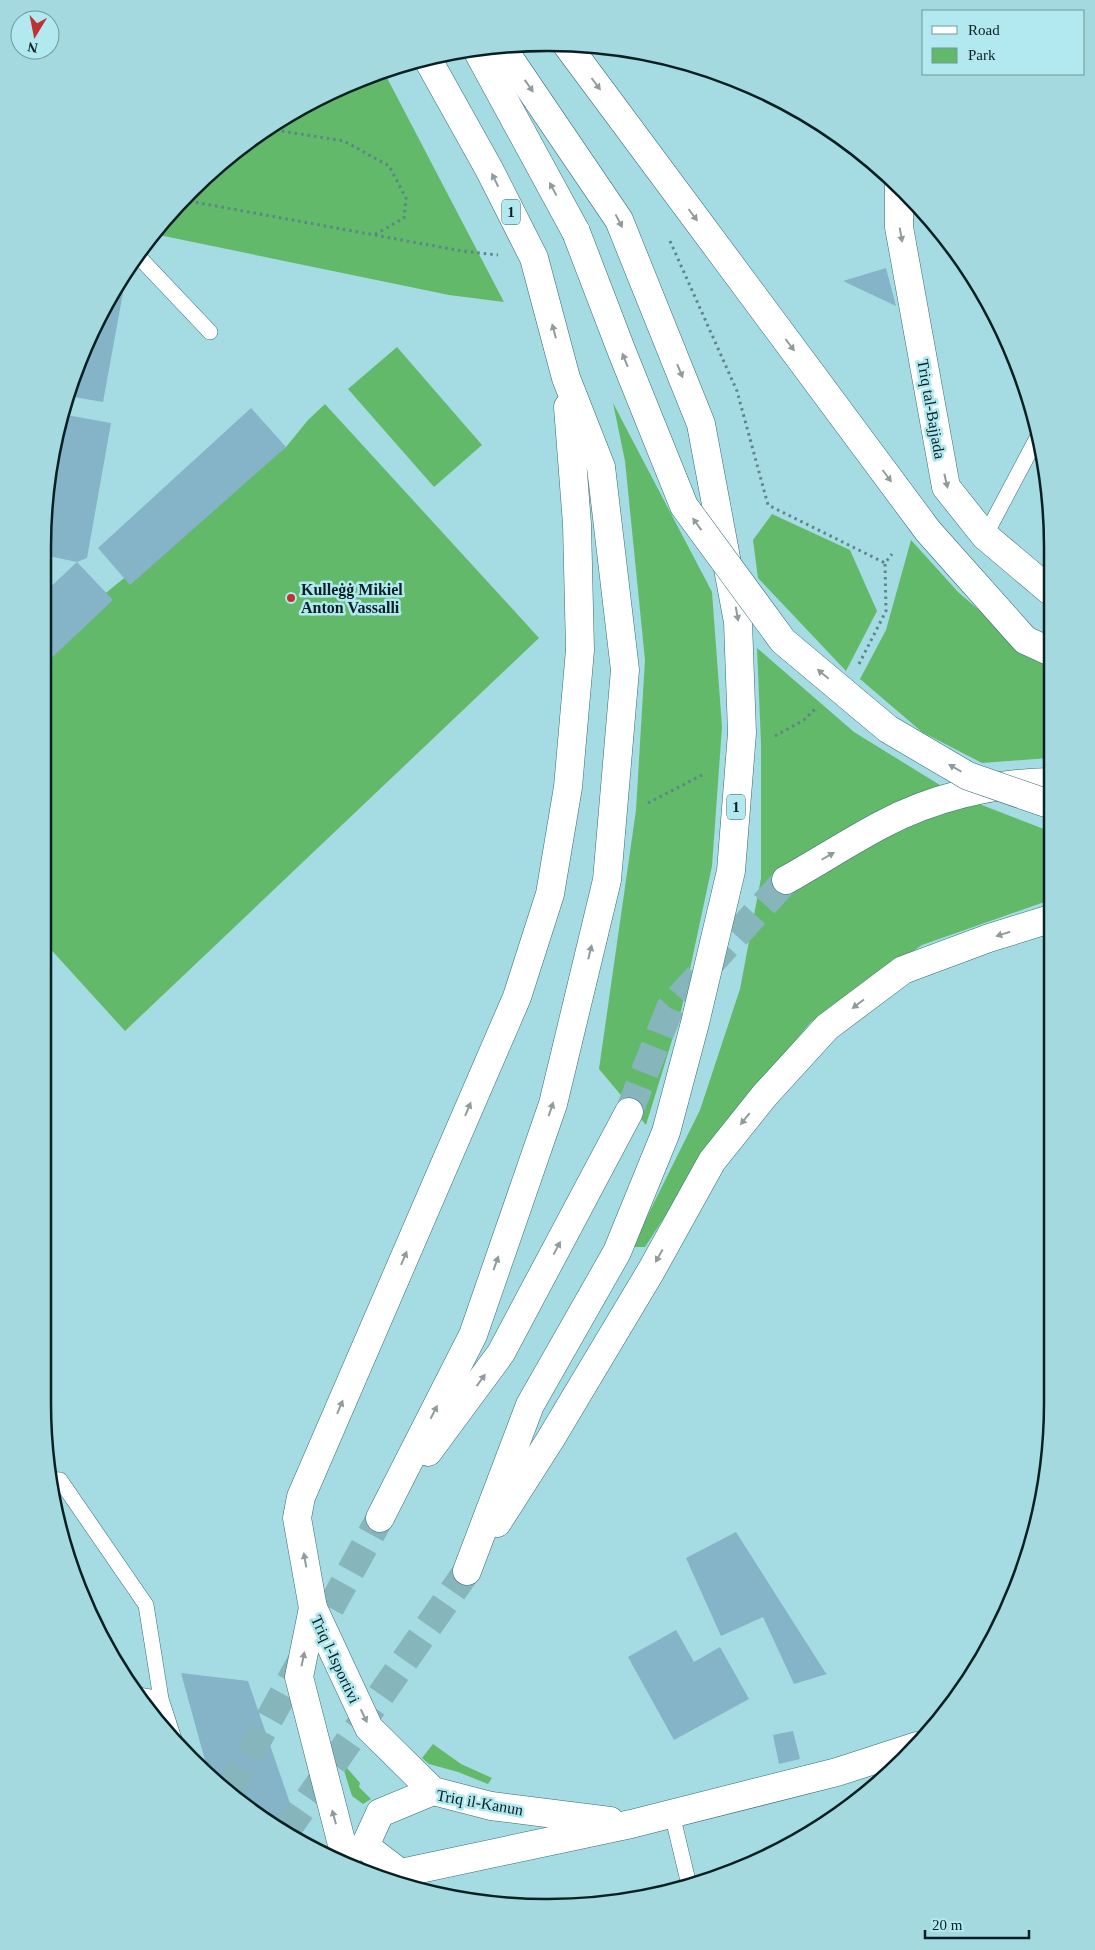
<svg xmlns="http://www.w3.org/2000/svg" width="1095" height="1950" font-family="Georgia,serif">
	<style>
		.green { fill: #63b96a }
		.building { fill: #85b3c7 }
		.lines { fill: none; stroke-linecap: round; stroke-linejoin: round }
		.trunk-tunnel { stroke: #86b6bc; stroke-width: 28; stroke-dasharray: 28 14; stroke-linecap: butt }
		.service-casing { stroke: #366b71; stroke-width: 16 }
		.minor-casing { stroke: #366b71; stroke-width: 29 }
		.trunk-casing { stroke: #366b71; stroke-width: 29 }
		.path { stroke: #5d858a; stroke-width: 3; stroke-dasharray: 2.5 4; stroke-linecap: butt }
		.service { stroke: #fff; stroke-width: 15 }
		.minor { stroke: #fff; stroke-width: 28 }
		.trunk { stroke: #fff; stroke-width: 28 }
		.trunk-bridge-casing { stroke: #366b71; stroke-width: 29; stroke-linecap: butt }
		.trunk-bridge { stroke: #fff; stroke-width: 28 }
		.oneway { fill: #909b9c }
		.poi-dot { fill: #c03132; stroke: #b2e9f0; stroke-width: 2 }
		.labels { text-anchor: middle; stroke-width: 5; stroke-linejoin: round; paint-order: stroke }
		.shield { fill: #b2e9f0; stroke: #3c5c60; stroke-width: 1 }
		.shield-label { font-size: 15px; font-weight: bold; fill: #092022 }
		.street-label { font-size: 16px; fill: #092022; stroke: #b2e9f0 }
		.poi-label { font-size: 16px; font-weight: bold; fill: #092022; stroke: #b2e9f0; text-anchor: start }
		.rim { fill: none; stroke: #092022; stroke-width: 2.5 }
	</style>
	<rect width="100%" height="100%" fill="#a5dce3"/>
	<g class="green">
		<path d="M384,72l120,230 -55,-7 -295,-61c40,-56 109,-107 169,-139 19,-10 41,-16 61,-23z"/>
		<path d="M397,347l85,98 -48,42 -86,-98z"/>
		<path d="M613,403l99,189 10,135 -10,139 -31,145 -35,114 -47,-56 37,-259 9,-150 -20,-199z"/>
		<path d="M325,404l214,234 -414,393 -80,-88 -1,-300 242,-196 22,-27z"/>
		<path d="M772,514l78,36 27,61 -31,60 -88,-93 -5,-38z"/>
		<path d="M911,540l47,52 77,66 14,8v92l-67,5 -60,-31 -62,-53 26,-49z"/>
		<path d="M757,648l97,84 102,63 93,36 1,69 -128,45 -111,77 -86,102 -80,123h-13l68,-137 40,-121 21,-111v-135z"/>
		<path d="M433,1744l28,20 31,14 -4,6 -30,-12 -29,-8 -7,-6z"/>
		<path d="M341,1761l19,22 -1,4 12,12 -8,5 -11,-8z"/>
	</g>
	<g class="building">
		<path d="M886,268l10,38 -53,-25z"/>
		<path d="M127,271l-24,131 -35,-6 42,-101z"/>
		<path d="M251,408l35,39 -156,138 -32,-37z"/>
		<path d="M61,414l50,9 -24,135 -10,4 36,38 -69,65v-72l33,-31 -33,-7v-40z"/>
		<path d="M736,1532l89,140 2,2 -33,10 -31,-67 -42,19 -35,-78z"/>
		<path d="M676,1630l18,32 26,-15 29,52 -75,41 -46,-83z"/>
		<path d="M181,1673l67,8 56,163 -37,-22 -58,-47z"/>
		<path d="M793,1731l7,28 -21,5 -6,-29z"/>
	</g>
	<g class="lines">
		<g class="trunk-tunnel">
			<path d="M629,1112l41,-104 116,-128"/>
			<path d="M229,1792l151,-274"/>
			<path d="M285,1833l182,-262"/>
		</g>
		<g class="service-casing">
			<g id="service">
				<path d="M138,256l72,76"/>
				<path d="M985,536l53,-100"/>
				<path d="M49,1479l11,1 86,125 15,94 14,43"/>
				<path d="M138,1695l23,4"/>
				<path d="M672,1814l17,71"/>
			</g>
		</g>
		<g class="minor-casing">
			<g id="minor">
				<path d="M899,186v41l47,260 39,49 64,54"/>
				<path d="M313,1608l-14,69 48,187"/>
				<path d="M313,1608l56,120 64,63"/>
				<path d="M399,1872l-34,-26 15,-33 53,-22 58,15 119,15"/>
				<path d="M382,1877l249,-53 206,-52 80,-26"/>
			</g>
		</g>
		<g class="trunk-casing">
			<g id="trunk">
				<path d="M567,45l361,486 97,109 24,11"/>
				<path d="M477,50l99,182"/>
				<path d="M786,880c32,-18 63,-38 95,-55 50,-27 112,-42 168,-43"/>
				<path d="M428,1452l73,-99 128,-241"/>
				<path d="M380,1518l93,-183 80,-231 54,-224 18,-210 -24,-203 -35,-89 -32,-120 -45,-89 -62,-111"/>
				<path d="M497,1523l53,-83 101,-169 61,-110 52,-65 63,-69 76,-57 86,-32 61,-19"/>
				<path d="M467,1571l63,-166 87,-153 49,-120 29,-109 36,-152 11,-138 -4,-111 -37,-198 -82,-204 -118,-174"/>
				<path d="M313,1608l-16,-90 4,-21 216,-500 33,-103 18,-107 12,-137 -3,-126 -9,-117"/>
			</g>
		</g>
		<g class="path">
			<path d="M269,129l75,12 45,25 17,32 -2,20 -30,17"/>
			<path d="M183,200l279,51 36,4"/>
			<path d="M670,241l67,150 31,114 117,58"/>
			<path d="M859,664l27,-53 -1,-48 7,-9"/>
			<path d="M775,736l29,-16 11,-11"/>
			<path d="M648,803l54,-28"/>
		</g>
		<use href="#service" class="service"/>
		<use href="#minor" class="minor"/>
		<use href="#trunk" class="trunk"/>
		<g class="trunk-bridge-casing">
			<path id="trunk-bridge" d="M576,232l46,120 62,154 99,135 105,88 80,47 81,28"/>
		</g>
		<use href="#trunk-bridge" class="trunk-bridge"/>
	</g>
	<defs><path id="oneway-solid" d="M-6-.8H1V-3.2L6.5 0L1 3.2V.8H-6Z" transform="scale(1.25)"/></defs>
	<g class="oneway">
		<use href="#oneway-solid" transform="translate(596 84) rotate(53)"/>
		<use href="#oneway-solid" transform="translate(529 86) rotate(55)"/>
		<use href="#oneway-solid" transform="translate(495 180) rotate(-116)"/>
		<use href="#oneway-solid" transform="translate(553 189) rotate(-118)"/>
		<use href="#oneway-solid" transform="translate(693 215) rotate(53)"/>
		<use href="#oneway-solid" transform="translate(619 221) rotate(62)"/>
		<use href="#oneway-solid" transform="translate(901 235) rotate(80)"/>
		<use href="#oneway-solid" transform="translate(554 331) rotate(-105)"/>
		<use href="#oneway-solid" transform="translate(790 345) rotate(53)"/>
		<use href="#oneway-solid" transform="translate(625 360) rotate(-112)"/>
		<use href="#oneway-solid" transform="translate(680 371) rotate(68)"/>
		<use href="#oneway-solid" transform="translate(887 476) rotate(53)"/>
		<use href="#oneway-solid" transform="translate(946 481) rotate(77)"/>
		<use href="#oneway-solid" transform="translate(697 524) rotate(-126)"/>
		<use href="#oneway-solid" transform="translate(737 614) rotate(80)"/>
		<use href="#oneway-solid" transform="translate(823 674) rotate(-140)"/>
		<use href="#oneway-solid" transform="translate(955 768) rotate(-150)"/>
		<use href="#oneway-solid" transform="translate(828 856) rotate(-30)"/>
		<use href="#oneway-solid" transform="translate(1003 934) rotate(162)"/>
		<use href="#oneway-solid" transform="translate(590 952) rotate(-76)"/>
		<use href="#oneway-solid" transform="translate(858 1004) rotate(143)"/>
		<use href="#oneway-solid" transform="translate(468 1109) rotate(-67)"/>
		<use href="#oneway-solid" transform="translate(551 1109) rotate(-71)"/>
		<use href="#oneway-solid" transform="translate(745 1119) rotate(129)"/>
		<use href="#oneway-solid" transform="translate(557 1248) rotate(-62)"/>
		<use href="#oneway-solid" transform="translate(659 1256) rotate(119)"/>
		<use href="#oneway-solid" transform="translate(404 1258) rotate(-67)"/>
		<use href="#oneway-solid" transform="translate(496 1263) rotate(-70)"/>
		<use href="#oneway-solid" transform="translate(481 1380) rotate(-54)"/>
		<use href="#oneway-solid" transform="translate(340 1407) rotate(-67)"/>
		<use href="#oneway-solid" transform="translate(434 1412) rotate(-63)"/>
		<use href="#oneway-solid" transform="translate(305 1560) rotate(-100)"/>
		<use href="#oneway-solid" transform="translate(303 1659) rotate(-78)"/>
		<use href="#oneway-solid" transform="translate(364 1716) rotate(65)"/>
		<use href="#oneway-solid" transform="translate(334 1817) rotate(-105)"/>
	</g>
	<circle class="poi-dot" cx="291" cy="598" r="5"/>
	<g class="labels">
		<g class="shield">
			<rect x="502" y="199.5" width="18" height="25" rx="4"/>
			<rect x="727" y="794.5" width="18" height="25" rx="4"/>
		</g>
		<g class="shield-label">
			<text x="511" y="217">1</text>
			<text x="736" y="812">1</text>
		</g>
		<g class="street-label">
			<text transform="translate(932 409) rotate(80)" y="6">Triq tal-Bajjada</text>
			<text transform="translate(336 1659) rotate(65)" y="6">Triq l-Isportivi</text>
			<text transform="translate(480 1802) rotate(10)" y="6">Triq il-Kanun</text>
		</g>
		<g class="poi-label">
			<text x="301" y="595">Kulleġġ Mikiel<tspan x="301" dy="18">Anton Vassalli</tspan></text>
		</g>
	</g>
	<path d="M0 0H1095V1950H0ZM547 51H548A496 496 0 0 1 1044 547V1403A496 496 0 0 1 548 1899H547A496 496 0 0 1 51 1403V547A496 496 0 0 1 547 51Z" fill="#a4d9e0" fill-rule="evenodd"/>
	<path class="rim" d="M547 51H548A496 496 0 0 1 1044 547V1403A496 496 0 0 1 548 1899H547A496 496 0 0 1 51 1403V547A496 496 0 0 1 547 51Z"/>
	<rect x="922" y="10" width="162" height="65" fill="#b2e9f0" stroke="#6e999e"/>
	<rect x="932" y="26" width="25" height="8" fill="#ffffff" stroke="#6e999e"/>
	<text x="968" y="35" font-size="15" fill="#092022">Road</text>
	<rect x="932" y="48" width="25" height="15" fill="#63b96a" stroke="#6e999e"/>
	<text x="968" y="60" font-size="15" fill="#092022">Park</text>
	<g transform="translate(35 35) rotate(190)"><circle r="24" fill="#b2e9f0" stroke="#6e999e"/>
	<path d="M0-4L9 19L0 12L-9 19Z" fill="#c03132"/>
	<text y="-8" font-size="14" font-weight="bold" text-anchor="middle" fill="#092022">N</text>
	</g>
	<path d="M925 1930v8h104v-8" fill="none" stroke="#092022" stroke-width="2.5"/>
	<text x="932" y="1930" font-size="15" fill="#092022" stroke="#b2e9f0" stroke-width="4" paint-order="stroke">20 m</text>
</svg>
